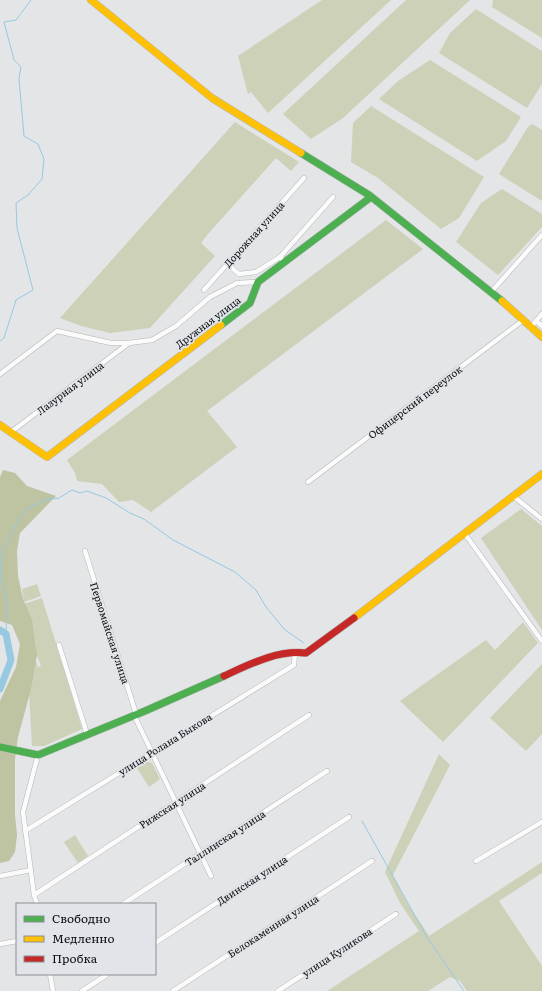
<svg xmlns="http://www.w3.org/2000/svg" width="542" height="991" font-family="Literata,serif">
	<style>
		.green { fill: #ccd1b8 }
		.forest { fill: #bec3a1 }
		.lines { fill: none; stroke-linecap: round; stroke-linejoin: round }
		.stream { stroke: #97c9e1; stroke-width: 1 }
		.river { stroke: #97c9e1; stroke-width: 7 }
		.street-casing { stroke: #b4b6b8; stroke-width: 5.5 }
		.fast-casing { stroke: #b4b6b8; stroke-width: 8 }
		.slow-casing { stroke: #b4b6b8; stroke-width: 8 }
		.jam-casing { stroke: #b4b6b8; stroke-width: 8 }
		.street { stroke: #fbfbfb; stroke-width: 4.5 }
		.fast { stroke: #4caf50; stroke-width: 7 }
		.slow { stroke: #ffc107; stroke-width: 7 }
		.jam { stroke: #c62828; stroke-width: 7 }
		.labels { text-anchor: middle; stroke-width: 3.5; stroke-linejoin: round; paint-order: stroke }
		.street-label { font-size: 10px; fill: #0b0c0d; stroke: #e1e5e9 }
	</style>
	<rect width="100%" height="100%" fill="#e3e5e7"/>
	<g class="green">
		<path d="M322,0h69l-123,113 -17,-21 -3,2 -10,-38z"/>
		<path d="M406,0h64l-127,118 -32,21 -28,-25z"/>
		<path d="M493,0h49v38l-50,-31z"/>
		<path d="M476,9l66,42v33l-15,24 -88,-55 11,-20z"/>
		<path d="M430,60l91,57 -15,24 -29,20 -98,-62 19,-18z"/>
		<path d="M371,106l113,71 -25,41 -18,11 -63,-51 -27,-16 2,-39z"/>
		<path d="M235,122l64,40 -8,9 -15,-13 -68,76 -7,9 14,13 -65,72 -40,5 -29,-7 -21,-8z"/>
		<path d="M532,124l10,6v71l-43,-27 29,-47z"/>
		<path d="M502,189l40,25v13l-44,48 -42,-33 25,-39z"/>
		<path d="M386,220l37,29 -216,162 30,36 -86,65 -18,-12 -14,2 -17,-18 -25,-3 -2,-8 -8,-13z"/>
		<path d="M521,509l21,17v104l-61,-92z"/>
		<path d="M37,584l4,12 -17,6 -2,-13z"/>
		<path d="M42,598l40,131 -38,17h-12l-3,-54 6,-34 3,9 3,-1 -5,-13v-8l-12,-41z"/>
		<path d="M523,622l15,21 -95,99 -43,-41 86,-61 9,10z"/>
		<path d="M542,664v70l-16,17 -36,-33z"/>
		<path d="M439,754l11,11 -57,110 13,26 23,35 113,-74v11l-43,28 43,65v25h-75l-7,-10 -10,-4 -22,14h-101l92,-60 -19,-28 -15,-31z"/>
		<path d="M147,762l5,1 8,16 -11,8 -12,-19z"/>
		<path d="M75,835l13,21 -10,7 -14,-21z"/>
	</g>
	<path class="forest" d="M3,470l12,3 12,13 29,10 -36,37 -3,17 1,26 5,23 9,21 5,35 -6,34 -13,48 -3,22v56l2,20 -2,17 -6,9 -9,2v-162l16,-34 4,-23 -8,-19 -12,-4v-144z"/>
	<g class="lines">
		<g class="stream">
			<path d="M0,341l4,-3 12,-38 17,-10 -16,-62 -1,-25 12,-8 14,-16 2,-20 -6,-15 -14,-8 -5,-57 2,-12 -7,-7 -10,-38 12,-2 15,-20"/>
			<path d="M6,634l1,-32 -6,-24 1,-27 18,-34 7,-8 18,-9 14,-2 13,-8 8,3 7,-2 19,7 24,15 14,6 29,21 62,32 21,18 10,17 19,23 19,13"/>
			<path d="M362,821l66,118 36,52"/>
		</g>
		<path class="river" d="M0,630l6,4 5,26 -11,29"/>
		<g class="street-casing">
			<g id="street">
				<path d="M284,262l-4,-5 53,-60"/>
				<path d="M227,264l12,10 17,-2 24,-15"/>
				<path d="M204,290l100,-112"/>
				<path d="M491,292l51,-57"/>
				<path d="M536,321l6,5"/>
				<path d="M530,328l12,-14"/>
				<path d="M0,374l57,-43 54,12h18l23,-3 24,-14 34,-29 27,-14 21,-1"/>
				<path d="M11,432l118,-89"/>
				<path d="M308,482l214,-161"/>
				<path d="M513,496l29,23"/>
				<path d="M465,534l77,107"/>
				<path d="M85,551l51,163"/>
				<path d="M59,645l28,89"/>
				<path d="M134,715l77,161"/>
				<path d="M25,831l269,-166 1,-13"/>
				<path d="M476,861l66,-39"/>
				<path d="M0,876l31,-6"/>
				<path d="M34,895l275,-180"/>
				<path d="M37,904l-3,-9 -11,-83 15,-57"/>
				<path d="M123,904l204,-133"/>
				<path d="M155,943l194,-126"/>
				<path d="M0,944l17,-3"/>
				<path d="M50,974l3,17"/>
				<path d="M82,991l26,-17"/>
				<path d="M173,991l199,-130"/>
				<path d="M278,991l118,-77"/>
			</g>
		</g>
		<g class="fast-casing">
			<g id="fast">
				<path d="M301,153l68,42 133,106"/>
				<path d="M221,325l29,-22 8,-21 113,-85"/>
				<path d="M0,747l38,8 107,-44 79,-35"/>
			</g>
		</g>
		<g class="slow-casing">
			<g id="slow">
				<path d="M91,0l121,98 89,55"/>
				<path d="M502,301l40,36"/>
				<path d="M0,425l47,32 174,-132"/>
				<path d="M354,618l188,-144"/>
			</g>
		</g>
		<g class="jam-casing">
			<path id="jam" d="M224,676c26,-12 53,-26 82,-23l48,-35"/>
		</g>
		<use href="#street" class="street"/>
		<use href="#fast" class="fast"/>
		<use href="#slow" class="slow"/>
		<use href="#jam" class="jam"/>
	</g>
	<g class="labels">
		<g class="street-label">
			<text transform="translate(254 234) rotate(-48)" y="4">Дорожная улица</text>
			<text transform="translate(208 322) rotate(-37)" y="4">Дружная улица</text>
			<text transform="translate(70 388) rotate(-37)" y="4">Лазурная улица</text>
			<text transform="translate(415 402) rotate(-37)" y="4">Офицерский переулок</text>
			<text transform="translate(110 633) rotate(72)" y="4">Первомайская улица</text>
			<text transform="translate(165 744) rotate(-32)" y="4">улица Ролана Быкова</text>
			<text transform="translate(172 805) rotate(-33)" y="4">Рижская улица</text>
			<text transform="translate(225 838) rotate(-33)" y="4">Таллинская улица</text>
			<text transform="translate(252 880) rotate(-33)" y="4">Двинская улица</text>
			<text transform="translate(273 926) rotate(-33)" y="4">Белокаменная улица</text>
			<text transform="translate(337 952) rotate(-33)" y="4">улица Куликова</text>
		</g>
	</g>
	<rect x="16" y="903" width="140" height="72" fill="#e1e5e9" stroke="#8b8e91"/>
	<rect x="24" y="916" width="20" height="6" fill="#4caf50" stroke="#8b8e91"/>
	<text x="52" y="923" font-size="12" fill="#0b0c0d">Свободно</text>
	<rect x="24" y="936" width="20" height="6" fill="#ffc107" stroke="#8b8e91"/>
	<text x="52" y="943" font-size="12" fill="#0b0c0d">Медленно</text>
	<rect x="24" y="956" width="20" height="6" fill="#c62828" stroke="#8b8e91"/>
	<text x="52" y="963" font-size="12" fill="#0b0c0d">Пробка</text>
</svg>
